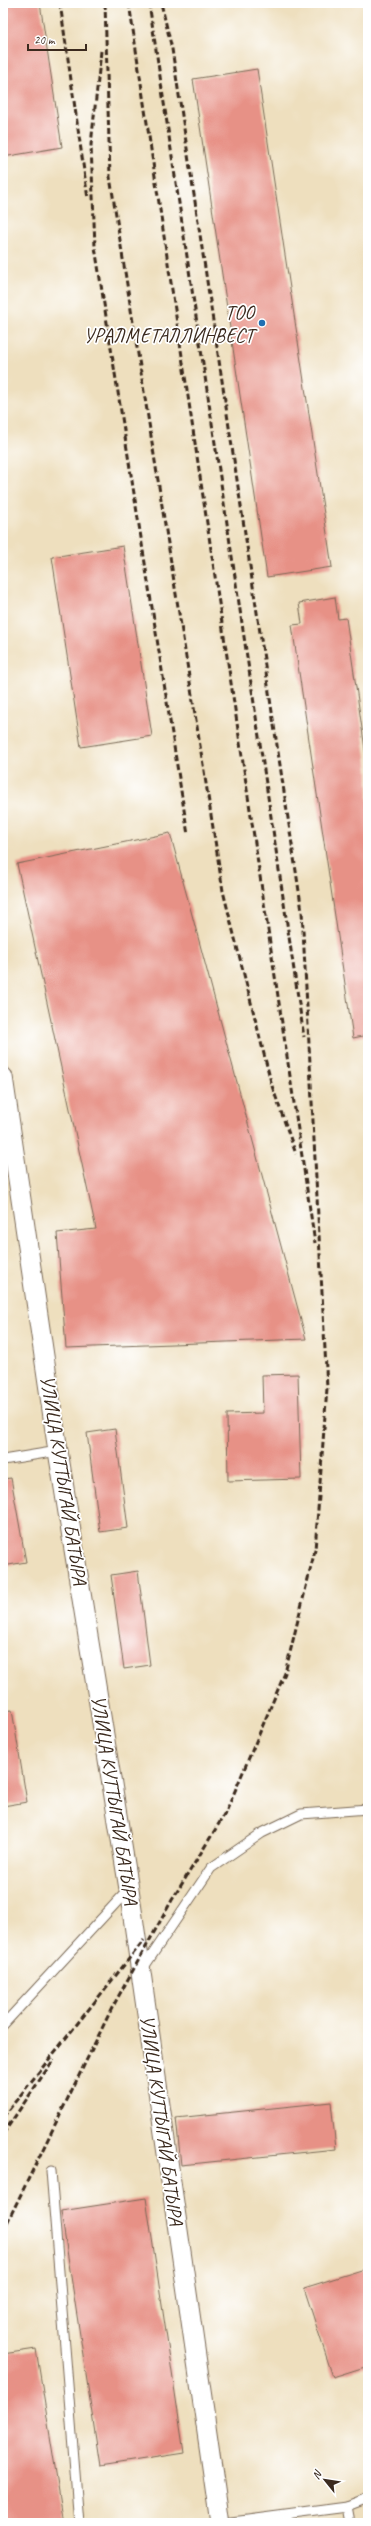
<svg xmlns="http://www.w3.org/2000/svg" width="371" height="2526" font-family="Caveat,sans-serif">
	<style>
		.building { fill: #e79186 }
		.lines { fill: none; stroke-linecap: round; stroke-linejoin: round }
		.lane-casing { stroke: #7a6956; stroke-width: 11 }
		.street-casing { stroke: #7a6956; stroke-width: 21 }
		.lane { stroke: #fff; stroke-width: 9 }
		.street { stroke: #fff; stroke-width: 19 }
		.rail { stroke: #3b2a1e; stroke-width: 3; stroke-dasharray: 6 3; stroke-linecap: butt }
		.poi-dot { fill: #1f6fb2; stroke: #fff; stroke-width: 1.5 }
		.labels { text-anchor: middle; stroke-width: 3.5; stroke-linejoin: round; paint-order: stroke }
		.poi-label { font-size: 20px; fill: #3b2a1e; stroke: #fff; text-anchor: end }
		.street-label { font-size: 20px; fill: #3b2a1e; stroke: #fff }
	</style>
	<rect width="100%" height="100%" fill="#fff"/>
	<filter id="ink" filterUnits="userSpaceOnUse"><feTurbulence type="fractalNoise" baseFrequency=".025" numOctaves="2"/><feDisplacementMap in="SourceGraphic" scale="8" xChannelSelector="R" yChannelSelector="G"/><feConvolveMatrix kernelMatrix="1 2 1 2 8 2 1 2 1" color-interpolation-filters="sRGB"/></filter>
	<filter id="wash" filterUnits="userSpaceOnUse"><feTurbulence type="fractalNoise" baseFrequency=".012" numOctaves="4" result="noise"/><feDisplacementMap in="SourceGraphic" scale="16" xChannelSelector="R" yChannelSelector="G"/><feGaussianBlur stdDeviation="0.9" result="paint"/><feColorMatrix in="noise" values="0 0 0 0 0 0 0 0 0 0 0 0 0 0 0 0 0 1.4 0 .05"/><feComposite in="paint" operator="in"/></filter>
	<g filter="url(#wash)">
		<rect width="100%" height="100%" fill="#eedfbe"/>
		<g id="blocks">
			<g class="building">
				<path d="M3,3h37l22,144 -59,10z"/>
				<path d="M257,69l75,498 -65,10 -74,-498z"/>
				<path d="M123,546l29,190 -71,11 -29,-190z"/>
				<path d="M335,597l3,22 8,-1 22,152v265l-15,3 -61,-413 10,-1 -3,-21z"/>
				<path d="M170,833l136,506 -240,9 -9,-115 39,-4 -79,-365z"/>
				<path d="M298,1374l3,105 -73,2 -1,-67 36,-1 -1,-38z"/>
				<path d="M115,1429l13,99 -28,4 -13,-99z"/>
				<path d="M11,1478l15,84 -23,4v-87z"/>
				<path d="M138,1571l12,94 -26,4 -13,-94z"/>
				<path d="M12,1710l15,92 -24,4v-95z"/>
				<path d="M331,2102l5,47 -155,16 -5,-47z"/>
				<path d="M146,2198l38,255 -84,13 -39,-255z"/>
				<path d="M368,2268v98l-35,11 -29,-89z"/>
				<path d="M36,2349l28,174h-61v-169z"/>
			</g>
		</g>
	</g>
	<g filter="url(#ink)">
		<use href="#blocks" fill-opacity="0" stroke="#7a6956" stroke-width="1"/>
		<g class="lines">
			<g class="lane-casing">
				<g id="lane">
					<path d="M3,1460l55,-9"/>
					<path d="M142,1970l69,-102 51,-35 39,-19 67,-5"/>
					<path d="M3,2025l125,-135"/>
					<path d="M51,2171l28,352"/>
					<path d="M347,2507l21,-8"/>
					<path d="M224,2523l123,-16 3,16"/>
				</g>
			</g>
			<g class="street-casing">
				<path id="street" d="M3,1077l55,374 71,438 91,634"/>
			</g>
			<use href="#lane" class="lane"/>
			<use href="#street" class="street"/>
			<g class="rail">
				<path d="M60,3l28,196"/>
				<path d="M105,3l5,174 113,714 49,195 24,68"/>
				<path d="M129,3l186,1240"/>
				<path d="M149,3l155,1034"/>
				<path d="M101,51l-10,94 4,102 93,588"/>
				<path d="M3,2117l141,-177"/>
				<path d="M3,2134l51,-75"/>
				<path d="M3,2231l109,-223 60,-108 54,-88 59,-139 30,-123 12,-162 -25,-477 -130,-862 -11,-46"/>
			</g>
		</g>
	</g>
	<circle class="poi-dot" cx="262" cy="323" r="4"/>
	<g class="labels">
		<g class="poi-label">
			<text x="254" y="319">ТОО<tspan x="254" dy="23">УРАЛМЕТАЛЛИНВЕСТ</tspan></text>
		</g>
		<g class="street-label">
			<text transform="translate(64 1480) rotate(81)" y="7">УЛИЦА КУТТЫГАЙ БАТЫРА</text>
			<text transform="translate(115 1800) rotate(81)" y="7">УЛИЦА КУТТЫГАЙ БАТЫРА</text>
			<text transform="translate(162 2120) rotate(82)" y="7">УЛИЦА КУТТЫГАЙ БАТЫРА</text>
		</g>
	</g>
	<rect width="371" height="2526" fill="none" stroke="#fff" stroke-width="16"/>
	<g transform="translate(325 2480) rotate(300)" stroke="#ffffff" stroke-width="3" paint-order="stroke">
	<path d="M0-3L7 15L0 10L-7 15Z" fill="#3b2a1e"/>
	<text y="-6" font-size="11" font-weight="bold" text-anchor="middle" fill="#3b2a1e">N</text>
	</g>
	<path d="M28 44v6h58v-6" fill="none" stroke="#3b2a1e" stroke-width="2"/>
	<text x="34" y="44" font-size="12" fill="#3b2a1e" stroke="#ffffff" stroke-width="3" paint-order="stroke">20 m</text>
</svg>
